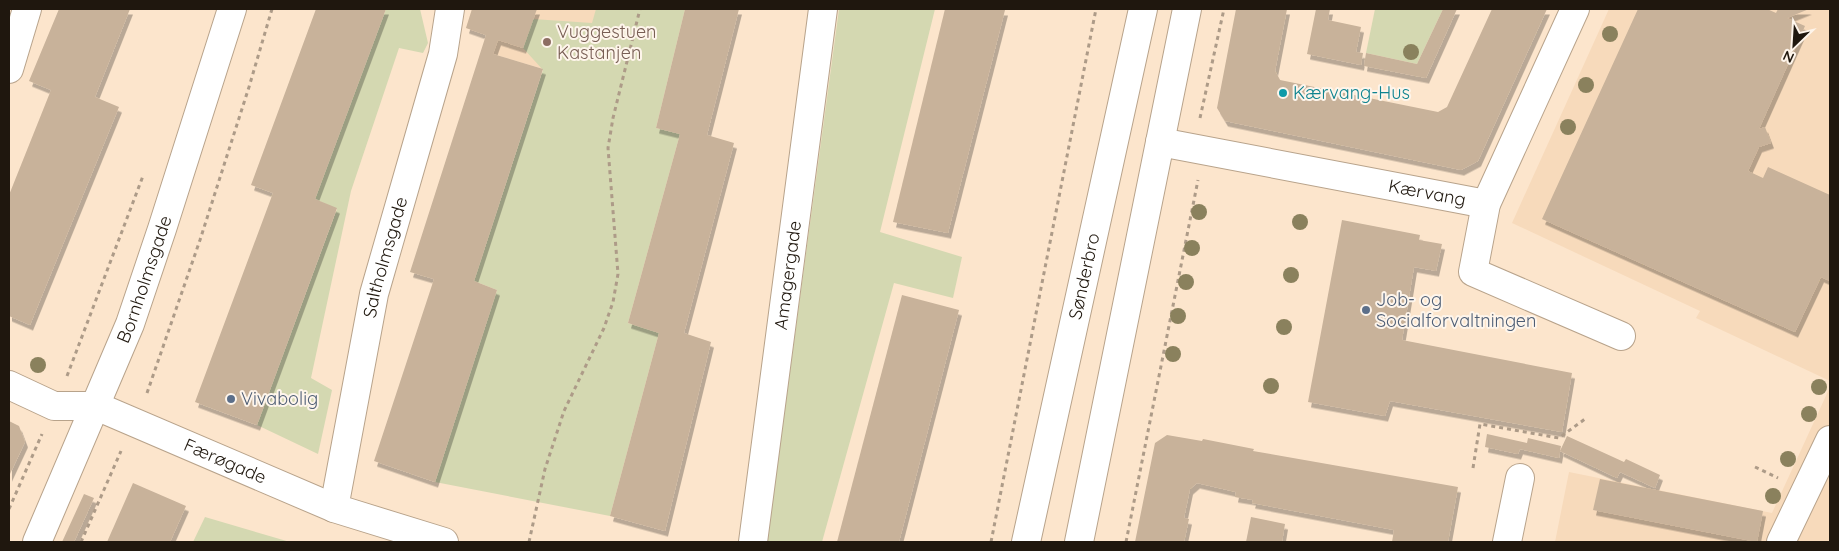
<svg xmlns="http://www.w3.org/2000/svg" width="1839" height="551" font-family="Quicksand,sans-serif">
	<style>
		.built { fill: #f7dabb }
		.green { fill: #d4d8b1 }
		.building { fill: #c8b29a; filter: url(#shadow) }
		.lines { fill: none; stroke-linecap: round; stroke-linejoin: round }
		.minor-casing { stroke: #b8a38b; stroke-width: 30 }
		.path { stroke: #ad9b88; stroke-width: 3; stroke-dasharray: 4 4; stroke-linecap: butt }
		.minor { stroke: #fff; stroke-width: 28 }
		.tree { fill: #8a815d }
		.education-dot { fill: #8d6e63; stroke: #fef5eb; stroke-width: 2 }
		.culture-dot { fill: #0f9aa8; stroke: #fef5eb; stroke-width: 2 }
		.service-dot { fill: #5c6f8a; stroke: #fef5eb; stroke-width: 2 }
		.labels { text-anchor: middle; stroke-width: 4; stroke-linejoin: round; paint-order: stroke }
		.education-label { font-size: 18px; fill: #785e54; stroke: #fef5eb; text-anchor: start }
		.culture-label { font-size: 18px; fill: #0d838f; stroke: #fef5eb; text-anchor: start }
		.street-label { font-size: 18px; fill: #1f170e; stroke: #fef5eb }
		.service-label { font-size: 18px; fill: #4e5e75; stroke: #fef5eb; text-anchor: start }
	</style>
	<defs>
		<filter id="shadow"><feDropShadow dx="3" dy="5.5" stdDeviation="0" flood-color="#0004"/></filter>
	</defs>
	<rect width="100%" height="100%" fill="#fce5cc"/>
	<g class="built">
		<path d="M472,9h146l-75,60 -50,-15 -7,-19 -20,-7z"/>
		<path d="M1609,9h221v372l-134,-63 4,-7 -188,-88z"/>
		<path d="M1830,387v155h-275l14,-70 203,41z"/>
	</g>
	<g class="green">
		<path d="M386,9h34l8,34 -5,10 -24,-5 -48,143 -40,187 21,12 -14,64 -61,-29 80,-216 -22,-10z"/>
		<path d="M596,9h89l-29,119 24,6 -52,189 31,10 -49,183 -175,-34 62,-192 -23,-9 69,-211 -20,-22 10,-29 59,4z"/>
		<path d="M839,9h96l-55,223 82,25 -9,41 -59,-15 -72,259h-55z"/>
		<path d="M1375,9h68l-26,55 -51,-11z"/>
		<path d="M205,517l85,25h-97z"/>
	</g>
	<g class="building">
		<path d="M59,9h71l-35,88 24,10 -89,218 -21,-9v-121l42,-105 -22,-9z"/>
		<path d="M316,9h70l-71,190 22,9 -80,217 -62,-23 78,-209 -22,-8z"/>
		<path d="M472,9h65l-14,39 -25,-8 -5,14 50,15 -69,212 23,9 -62,192 -61,-21 60,-182 -24,-7 76,-237 -20,-7z"/>
		<path d="M685,9h54l-32,126 27,8 -50,190 27,9 -46,189 -55,-15 49,-183 -31,-10 52,-189 -24,-6z"/>
		<path d="M945,9l60,1 -57,223 -55,-11z"/>
		<path d="M1236,9h51l-12,62 5,9 158,32 9,-5 45,-98h55l-69,152 -17,9 -236,-49 -8,-13z"/>
		<path d="M1316,9h14l-2,11 33,7 -5,25 7,1 -2,12 -54,-11z"/>
		<path d="M1443,9h14l-31,69 -62,-12 2,-13 51,11z"/>
		<path d="M1638,9h129l9,4 2,-4h31l-22,9 18,8 -46,103 6,-2 6,16 -12,4 -11,24 15,7 5,-11 62,28v86l-9,-4 -26,55 -253,-113z"/>
		<path d="M1342,220l78,15 -1,5 23,4 -6,27 -22,-4 -12,73 170,33 -10,59 -172,-31 -5,15 -77,-14z"/>
		<path d="M902,295l57,15 -60,232h-62z"/>
		<path d="M9,421l10,5 6,16 -16,34z"/>
		<path d="M1487,434l40,9 1,-5 33,8 -2,12 -39,-9 -2,5 -33,-7z"/>
		<path d="M1167,435l35,6 1,-2 51,10 -1,2 205,36 -10,55h-56l2,-12 -142,-27 1,-3 -18,-3 1,-5 -39,-9 -7,6 -6,29 5,1 -5,23h-49l20,-99z"/>
		<path d="M1567,436l57,26 2,-3 34,16 -5,13 -35,-16 -3,6 -57,-27z"/>
		<path d="M1600,479l163,32 -6,31 -164,-32z"/>
		<path d="M133,483l53,23 -16,36h-63z"/>
		<path d="M84,494l10,4 -20,44h-12z"/>
		<path d="M1251,517l34,7 -3,18h-36z"/>
	</g>
	<g class="lines">
		<g class="minor-casing">
			<g id="minor">
				<path d="M1575,9l-89,195 -13,68 148,64"/>
				<path d="M9,69l18,-60"/>
				<path id="s1" d="M1160,142l326,62"/>
				<path id="s2" d="M9,385l45,21h42l238,102 110,34"/>
				<path id="s3" d="M334,508l40,-214 69,-240 7,-45"/>
				<path id="s4" d="M37,542l93,-218 32,-95 70,-220"/>
				<path id="s5" d="M753,542l70,-533"/>
				<path id="s6" d="M1026,542l117,-533"/>
				<path d="M1079,542l108,-533"/>
				<path d="M1507,542l13,-64"/>
				<path d="M1781,542l49,-102"/>
			</g>
		</g>
		<g class="path">
			<path d="M1200,118l24,-109"/>
			<path d="M67,376l76,-200"/>
			<path d="M147,393l53,-153 49,-153 23,-78"/>
			<path d="M1755,467l23,11"/>
			<path d="M1473,468l7,-44 79,14 26,-19"/>
			<path d="M9,509l33,-75"/>
			<path d="M81,542l40,-91"/>
			<path d="M529,542l16,-73 19,-58 40,-83 9,-26 5,-28 -10,-126 5,-30 27,-109"/>
			<path d="M991,542l105,-533"/>
			<path d="M1126,542l72,-362"/>
		</g>
		<use href="#minor" class="minor"/>
	</g>
	<g class="tree">
		<circle cx="1610" cy="34" r="8"/>
		<circle cx="1411" cy="52" r="8"/>
		<circle cx="1586" cy="85" r="8"/>
		<circle cx="1568" cy="127" r="8"/>
		<circle cx="1199" cy="212" r="8"/>
		<circle cx="1300" cy="222" r="8"/>
		<circle cx="1192" cy="248" r="8"/>
		<circle cx="1291" cy="275" r="8"/>
		<circle cx="1186" cy="282" r="8"/>
		<circle cx="1178" cy="316" r="8"/>
		<circle cx="1284" cy="327" r="8"/>
		<circle cx="1173" cy="354" r="8"/>
		<circle cx="38" cy="365" r="8"/>
		<circle cx="1271" cy="386" r="8"/>
		<circle cx="1819" cy="387" r="8"/>
		<circle cx="1809" cy="414" r="8"/>
		<circle cx="1788" cy="459" r="8"/>
		<circle cx="1773" cy="496" r="8"/>
	</g>
	<circle class="education-dot" cx="547" cy="42" r="5"/>
	<circle class="culture-dot" cx="1283" cy="93" r="5"/>
	<g class="service-dot">
		<circle cx="1366" cy="310" r="5"/>
		<circle cx="231" cy="399" r="5"/>
	</g>
	<g class="labels">
		<g class="education-label">
			<text x="557" y="38">Vuggestuen<tspan x="557" dy="21">Kastanjen</tspan></text>
		</g>
		<g class="culture-label">
			<text x="1293" y="99">Kærvang-Hus</text>
		</g>
		<g class="street-label">
			<text dy="6" stroke="none"><textPath href="#s1" startOffset="272">Kærvang</textPath></text>
			<text dy="6" stroke="none"><textPath href="#s3" startOffset="256">Saltholmsgade</textPath></text>
			<text dy="6" stroke="none"><textPath href="#s5" startOffset="269">Amagergade</textPath></text>
			<text dy="6" stroke="none"><textPath href="#s6" startOffset="272">Sønderbro</textPath></text>
			<text dy="6" stroke="none"><textPath href="#s4" startOffset="284">Bornholmsgade</textPath></text>
			<text dy="6" stroke="none"><textPath href="#s2" startOffset="232">Færøgade</textPath></text>
		</g>
		<g class="service-label">
			<text x="1376" y="306">Job- og<tspan x="1376" dy="21">Socialforvaltningen</tspan></text>
			<text x="241" y="405">Vivabolig</text>
		</g>
	</g>
	<rect width="1839" height="551" fill="none" stroke="#1f170e" stroke-width="20"/>
	<g transform="translate(1794 45) rotate(205)" stroke="#fef5eb" stroke-width="4" paint-order="stroke">
	<path d="M0-4L9 19L0 12L-9 19Z" fill="#1f170e"/>
	<text y="-8" font-size="14" font-weight="bold" text-anchor="middle" fill="#1f170e">N</text>
	</g>
</svg>
